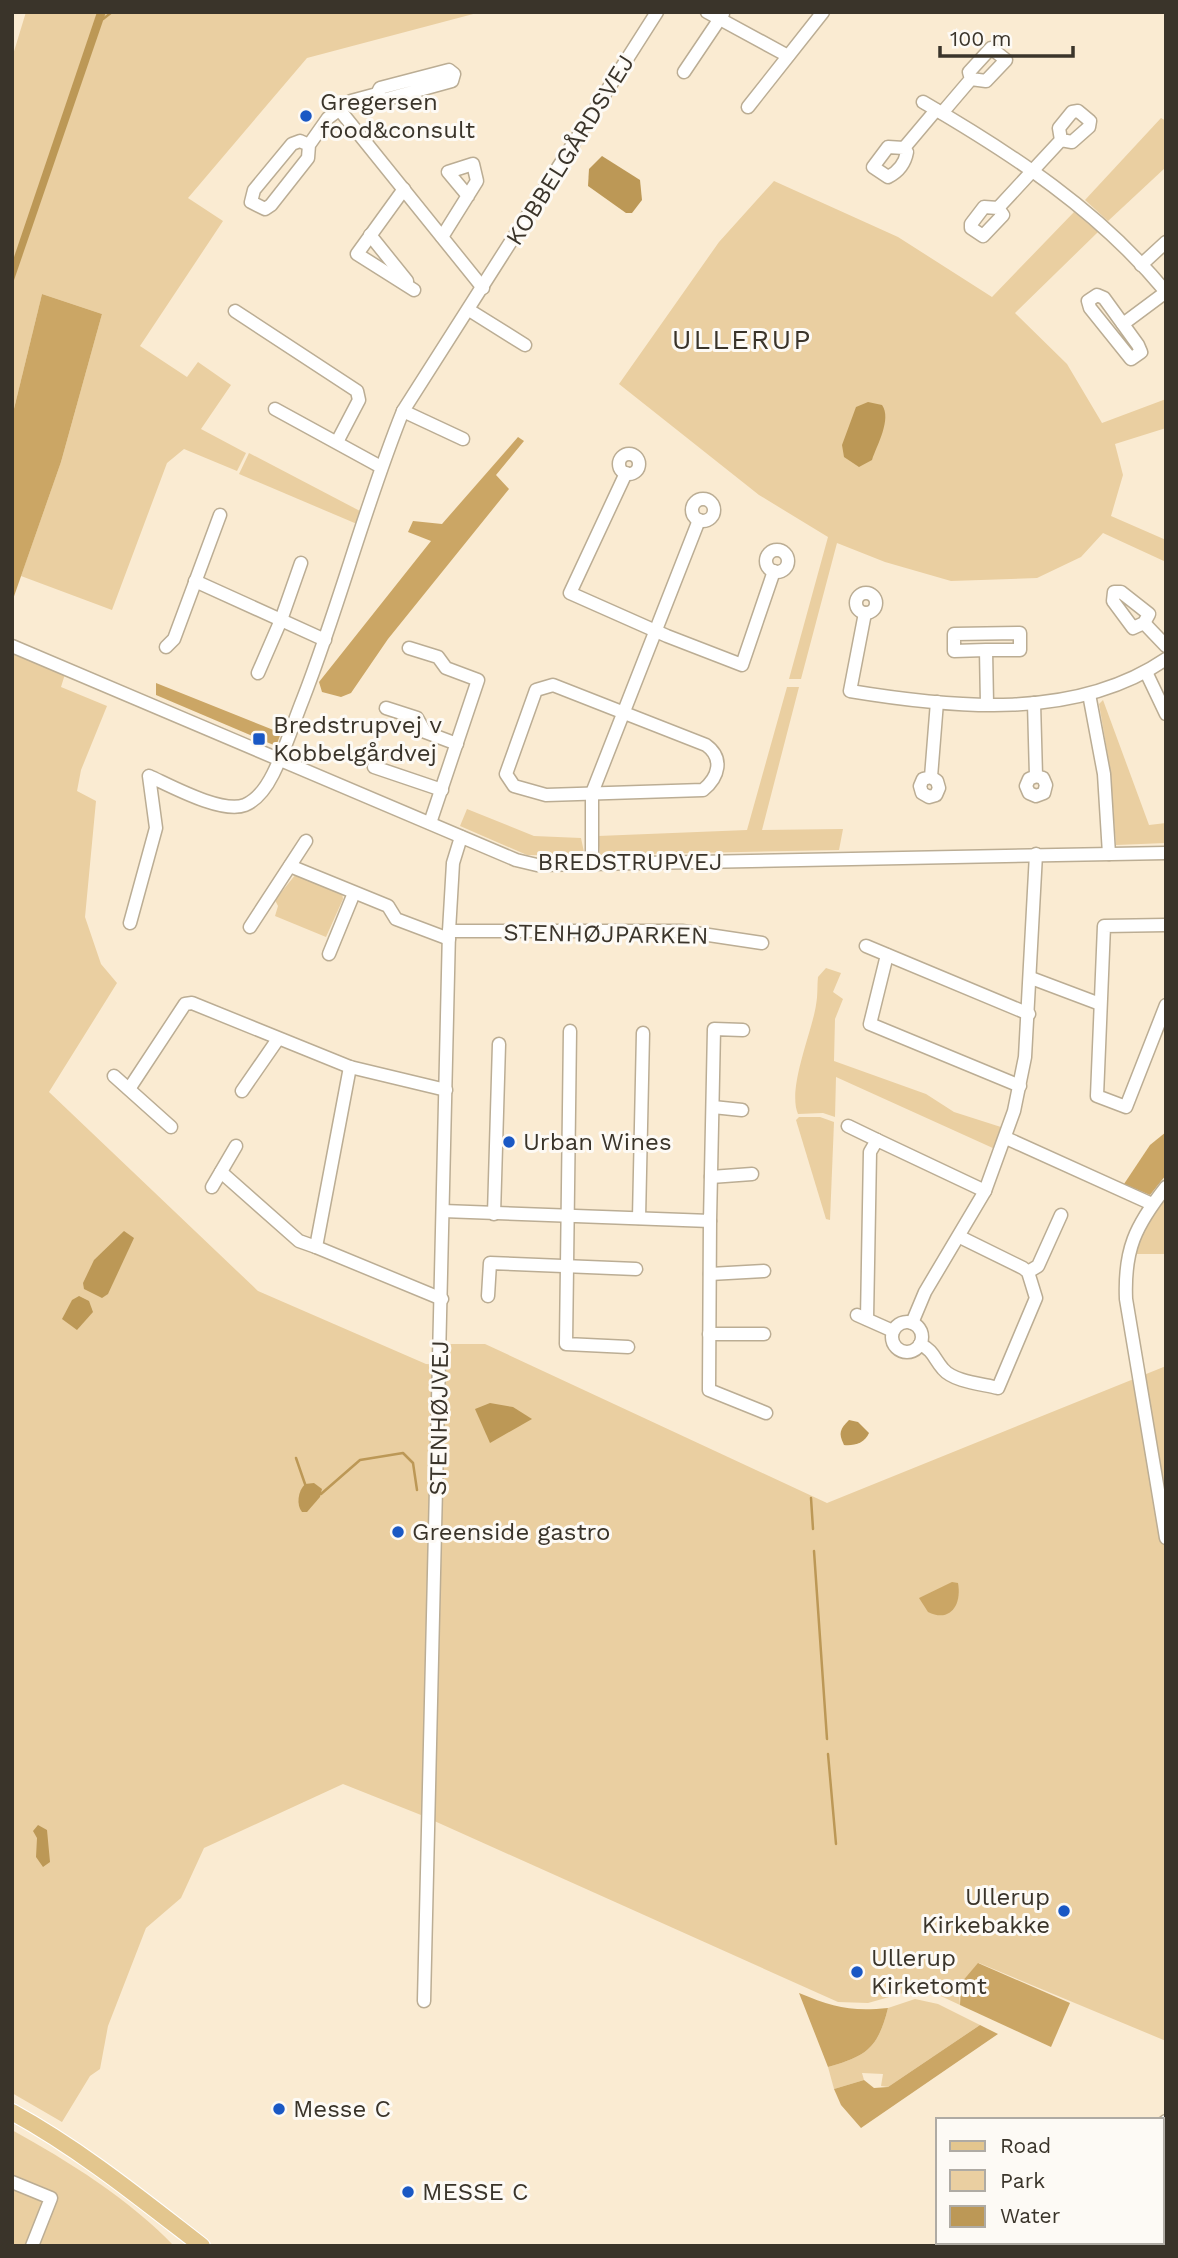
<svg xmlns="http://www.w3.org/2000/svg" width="1178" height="2258" font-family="'Work Sans',sans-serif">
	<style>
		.green { fill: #eacfa1 }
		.forest { fill: #cba665 }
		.water { fill: #bc9856 }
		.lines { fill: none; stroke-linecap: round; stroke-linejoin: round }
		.stream { stroke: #bc9856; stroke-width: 2.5 }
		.minor-casing { stroke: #bbad94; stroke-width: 15 }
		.major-casing { stroke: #fff; stroke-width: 18 }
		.minor { stroke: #fff; stroke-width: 12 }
		.major { stroke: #e3c68e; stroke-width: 16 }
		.rail { stroke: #7d7465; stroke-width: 2.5; stroke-dasharray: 9 9; stroke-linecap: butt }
		.poi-dot { fill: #1a58c4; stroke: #fdfaf5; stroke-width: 2.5 }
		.labels { text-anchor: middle; stroke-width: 6; stroke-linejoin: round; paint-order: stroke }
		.poi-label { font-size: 24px; fill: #3a342a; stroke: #fdfaf5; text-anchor: start }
		.street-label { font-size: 24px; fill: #3a342a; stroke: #fdfaf5 }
		.quarter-label { font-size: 28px; letter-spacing: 2px; fill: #3a342a; stroke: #fdfaf5 }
	</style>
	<rect width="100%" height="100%" fill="#faebd2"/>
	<g class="green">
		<path d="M26,12l451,1 -170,45 -119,140 35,23 -83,125 47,31 11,-15 33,23 -30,44 45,24 -9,18 -53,-22 -17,14 -55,147 -91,-34 40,-114 41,-148 -60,-20 -30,123v-359z"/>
		<path d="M1161,118l5,3v46l-58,54 -23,-21z"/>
		<path d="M774,181l124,56 94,60 82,-85 24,20 -83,81 52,51 35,59 64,-24v29l-51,16 8,31 -12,41 55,24v22l-63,-29 -22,24 -44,21 -86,3 -66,-19 -48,-19 -36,136h-12l39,-142 -69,-42 -140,-111 100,-142z"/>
		<path d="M249,453l111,58 -3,13 -118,-50z"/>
		<path d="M12,652l53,22 -4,13 46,19 -26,64 -4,21 19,10 -11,116 16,47 16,19 -68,109 209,199 168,73 16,1 2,-21h41l342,159 339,-137v675l-187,-78 -20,29 1,13 -30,-14 -16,-1 -46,13 -30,-1 -417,-187 -78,-31 -139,64 -23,50 -35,30 -38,98 -8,43 -10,7 -28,46 -50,-29z"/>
		<path d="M787,687h12l-37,143 81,-1 -4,21 -239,5 -2,-19 149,-6z"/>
		<path d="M1103,700l46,125 17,-2v20l-50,2 -6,-77 -11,-64z"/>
		<path d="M467,809l67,27 47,2 3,14 -5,4 -52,-1 -67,-29z"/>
		<path d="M296,874l46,19 1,6 -17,38 -51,-21 3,-10 -3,-6z"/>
		<path d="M826,968l15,5 -8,19 10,7 -8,20 -1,42 92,33 28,18 50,16 -9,21 -159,-72 -1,40 -12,-4 -25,1c-11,-25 14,-82 18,-109 2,-10 1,-19 2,-28z"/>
		<path d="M799,1117h21l14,5 -4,98 -4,-1 -30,-99z"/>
		<path d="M1166,1199v55h-32l9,-25z"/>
		<path d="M915,1999l23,5 42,21 -92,62 -7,-1 2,-12 -21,-1 2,7 -30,9 -6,-22c39,-11 50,-19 60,-59z"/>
		<path d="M12,2130c56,31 117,69 162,116h-162z"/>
	</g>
	<g class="forest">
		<path d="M42,294l60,20 -41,148 -49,140v-185z"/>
		<path d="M518,437l6,4 -28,34 13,14 -121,150 -37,54 -10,4 -19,-5 -3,-10 112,-141 -23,-9 5,-11 29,3z"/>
		<path d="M156,683l125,50 -5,13 -120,-51z"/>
		<path d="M1166,1132v43l-16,20 -26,-11 26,-39z"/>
		<path d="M952,1582l6,1c4,22 -8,40 -30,29l-9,-14z"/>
		<path d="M978,1963l92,40 -19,44 -91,-42 1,-22z"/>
		<path d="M799,1993c34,14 52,19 89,15 -10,40 -21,48 -60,59z"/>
		<path d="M980,2025l18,9 -137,94 -20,-23 -7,-16 30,-9 10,8 14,-1z"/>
	</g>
	<g class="water">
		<path d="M97,12h9l-94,274v-23z"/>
		<path d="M602,156l38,24 2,20 -10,13h-6l-38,-27 1,-17z"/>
		<path d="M868,402l14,3c10,14 -5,40 -10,55l-13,7 -15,-10 -2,-12 14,-38z"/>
		<path d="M124,1231l10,7 -26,56 -6,4 -18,-9 -1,-6 11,-23z"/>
		<path d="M79,1296l10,5 4,11 -16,18 -15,-11 10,-19z"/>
		<path d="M490,1403l23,4 19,12 -42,24 -15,-34z"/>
		<path d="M849,1420l9,2 11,11c-4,10 -15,13 -25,12 -6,-12 -4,-16 5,-25z"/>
		<path d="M314,1483l8,6 -2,8 -13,15h-5c-6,-7 -4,-21 3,-28z"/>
		<path d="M38,1825l9,5 3,32 -7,5 -7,-10 1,-19 -4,-7z"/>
	</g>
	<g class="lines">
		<g class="stream">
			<path d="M103,19l9,-7"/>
			<path d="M296,1458l9,26"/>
			<path d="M321,1494l39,-34 43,-7 10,10 4,27"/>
			<path d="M811,1498l2,31"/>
			<path d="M814,1551l13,188"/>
			<path d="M828,1754l8,90"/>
		</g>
		<g class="minor-casing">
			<g id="minor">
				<path d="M707,12l81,44"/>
				<path d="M684,72l39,-58"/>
				<path d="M923,102c91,53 175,108 243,190"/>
				<path d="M748,107l75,-95"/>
				<path d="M338,108l145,180"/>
				<path d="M942,113l29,-34 15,2 20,-21 -15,-12 -22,24 2,7"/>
				<path d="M309,145l-9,-4 -8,3 -38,46 -3,12 14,7 6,-4 37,-47 1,-13 19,-27 23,-17 26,-7 6,6 69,-19 2,-7 -5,-4 -69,18 -3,6"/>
				<path d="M904,148l3,4c-2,11 -9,20 -19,25l-15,-10 15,-20 16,1 32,-38"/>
				<path d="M404,189l-47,65 57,36"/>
				<path d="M998,208l-14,-1 -13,17v4l12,8 20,-21 -5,-7 63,-68 11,2 17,-15 1,-6 -12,-10 -6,1 -13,16 2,12"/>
				<path d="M370,235l37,46"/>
				<path d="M442,237l35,-56 -4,-17 -25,8 20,24"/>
				<path d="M1141,265l25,-23"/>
				<path d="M1097,295l7,3 34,47 3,7 -10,7 -41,-51 -2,-7z"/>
				<path d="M469,310l56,35"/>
				<path d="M235,311l122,80 2,9 -22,42"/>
				<path d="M1123,324l43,-32"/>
				<path d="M275,409l106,58"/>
				<path d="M403,411l60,28"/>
				<circle cx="629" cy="464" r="10"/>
				<path d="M626,473l-56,120 97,43 75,29 32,-94"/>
				<circle cx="703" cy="510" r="11"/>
				<circle cx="777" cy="561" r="11"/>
				<path d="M195,581l130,59"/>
				<path d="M1114,592h7l28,22 -5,9 -11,5 -20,-27z"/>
				<circle cx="866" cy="603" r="10"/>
				<path d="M865,613l-15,78c103,17 225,30 316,-32"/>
				<path d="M1144,623l22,23"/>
				<path d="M12,646l504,214 21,5 629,-12"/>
				<path d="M166,647l8,-8 46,-124"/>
				<path d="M409,648l29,9 8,11 32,12 -48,143"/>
				<path d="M986,650h34v-17l-66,1v17l32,-1 1,54"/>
				<path d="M1146,672l20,42"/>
				<path d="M258,673l23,-53 20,-57"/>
				<path d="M553,685l153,60c18,13 13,32 -3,45l-157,5 -32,-9 -8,-12 30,-84z"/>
				<path d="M1089,694l15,80 5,80"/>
				<path d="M1034,703l2,73 7,2 3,7 -2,8 -8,3 -7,-3 -3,-7 3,-7 7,-3"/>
				<path d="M386,708l31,10 8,14 32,12"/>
				<path d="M374,767l68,23"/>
				<path d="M931,777l-8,2 -3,7 2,7 7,4 7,-2 3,-7 -2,-7 -6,-4 6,-75"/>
				<path d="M592,865v-72l107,-273"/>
				<path d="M290,866l98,40 8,13 53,20"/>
				<path d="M130,923l26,-95 -7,-52c22,10 73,38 96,29 12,-5 22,-19 28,-31 12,-24 20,-50 30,-75 37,-95 62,-194 100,-288l254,-399"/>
				<path d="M1166,925l-62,1 -7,170 29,11 40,-102"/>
				<path d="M250,927l56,-86"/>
				<path d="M449,931h233l80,12"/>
				<path d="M866,946l163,68"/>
				<path d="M329,954l25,-61"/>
				<path d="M887,955l-17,69 150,62"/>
				<path d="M1031,978l69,26"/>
				<path d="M570,1031l-4,313 62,3"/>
				<path d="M350,1067l-34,180 126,52"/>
				<path d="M114,1076l57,51"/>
				<path d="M129,1089l56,-85 7,-1 158,64 96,23"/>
				<path d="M242,1091l36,-52"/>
				<path d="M713,1107l29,3"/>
				<path d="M848,1126l29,14"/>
				<path d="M1006,1138l146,66"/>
				<path d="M221,1172l78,69 17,6"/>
				<path d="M711,1177l41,-3"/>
				<path d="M212,1187l24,-41"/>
				<path d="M1166,1187c-31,39 -42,63 -40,112l40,239"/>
				<path d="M443,1211l267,10 4,-192 29,1"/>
				<path d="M494,1214l5,-170"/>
				<path d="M639,1218l4,-185"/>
				<path d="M710,1221l-1,169 57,23"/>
				<path d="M1028,1272l10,-6 23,-51"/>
				<path d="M710,1274l54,-3"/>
				<path d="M488,1296l2,-33 146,6"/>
				<path d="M857,1315l36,16"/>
				<path d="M867,1319l3,-167 7,-12 108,51"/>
				<circle cx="907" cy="1337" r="15"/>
				<path d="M912,1323l13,-31 60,-101 29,-80 11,-54 11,-203"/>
				<path d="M709,1334h55"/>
				<path d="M920,1344c14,7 14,15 23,25 11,13 40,15 55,19l38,-90 -8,-26 -5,-4 -63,-31"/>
				<path d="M424,2001l25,-1070 4,-68 8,-26"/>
				<path d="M1162,2124l4,-3"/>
				<path d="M12,2182l39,16 -19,48"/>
				<path d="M983,2246l5,-4"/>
			</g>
		</g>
		<g class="major-casing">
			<path id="major" d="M12,2112c69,38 128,86 190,134"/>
		</g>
		<use href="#minor" class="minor"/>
		<use href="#major" class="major"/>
		<g class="rail">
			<path d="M1162,2146l4,-3"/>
			<path d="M1017,2246l5,-4"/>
		</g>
	</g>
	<g class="poi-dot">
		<circle cx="306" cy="116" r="7"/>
		<rect x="252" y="732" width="14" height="14" rx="3.5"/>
		<circle cx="509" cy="1142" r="7"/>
		<circle cx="398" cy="1532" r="7"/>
		<circle cx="1064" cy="1911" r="7"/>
		<circle cx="857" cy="1972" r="7"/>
		<circle cx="279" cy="2109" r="7"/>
		<circle cx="408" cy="2192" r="7"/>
	</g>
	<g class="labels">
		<g class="poi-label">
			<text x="320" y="110">Gregersen<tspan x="320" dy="28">food&amp;consult</tspan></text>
			<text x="273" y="733">Bredstrupvej v<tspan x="273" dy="28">Kobbelgårdvej</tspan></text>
			<text x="523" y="1150">Urban Wines</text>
			<text x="412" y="1540">Greenside gastro</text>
			<text x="1050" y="1905" text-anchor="end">Ullerup<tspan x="1050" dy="28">Kirkebakke</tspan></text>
			<text x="871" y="1966">Ullerup<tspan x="871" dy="28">Kirketomt</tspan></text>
			<text x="293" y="2117">Messe C</text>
			<text x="422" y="2200">MESSE C</text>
		</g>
		<g class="street-label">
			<text transform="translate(570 150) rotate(-58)" y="8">KOBBELGÅRDSVEJ</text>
			<text x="630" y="870">BREDSTRUPVEJ</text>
			<text transform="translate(606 934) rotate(1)" y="8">STENHØJPARKEN</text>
			<text transform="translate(439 1418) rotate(-89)" y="8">STENHØJVEJ</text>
		</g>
		<g class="quarter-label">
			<text x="742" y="349">ULLERUP</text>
		</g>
	</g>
	<rect width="1178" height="2258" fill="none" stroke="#3a342a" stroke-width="28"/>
	<rect x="936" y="2118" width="228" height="126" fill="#fdfaf5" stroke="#afaba4" stroke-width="2"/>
	<rect x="950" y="2141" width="35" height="10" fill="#e3c68e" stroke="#afaba4" stroke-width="2"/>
	<text x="1000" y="2153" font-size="21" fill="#3a342a">Road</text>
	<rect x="950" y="2170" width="35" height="21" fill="#eacfa1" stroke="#afaba4" stroke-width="2"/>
	<text x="1000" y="2188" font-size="21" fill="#3a342a">Park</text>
	<rect x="950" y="2206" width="35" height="21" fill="#bc9856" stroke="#afaba4" stroke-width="2"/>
	<text x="1000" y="2223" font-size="21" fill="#3a342a">Water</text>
	<path d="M940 46v10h133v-10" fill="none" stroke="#3a342a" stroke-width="3.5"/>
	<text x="950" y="46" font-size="21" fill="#3a342a" stroke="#fdfaf5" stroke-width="5" paint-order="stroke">100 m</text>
</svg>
